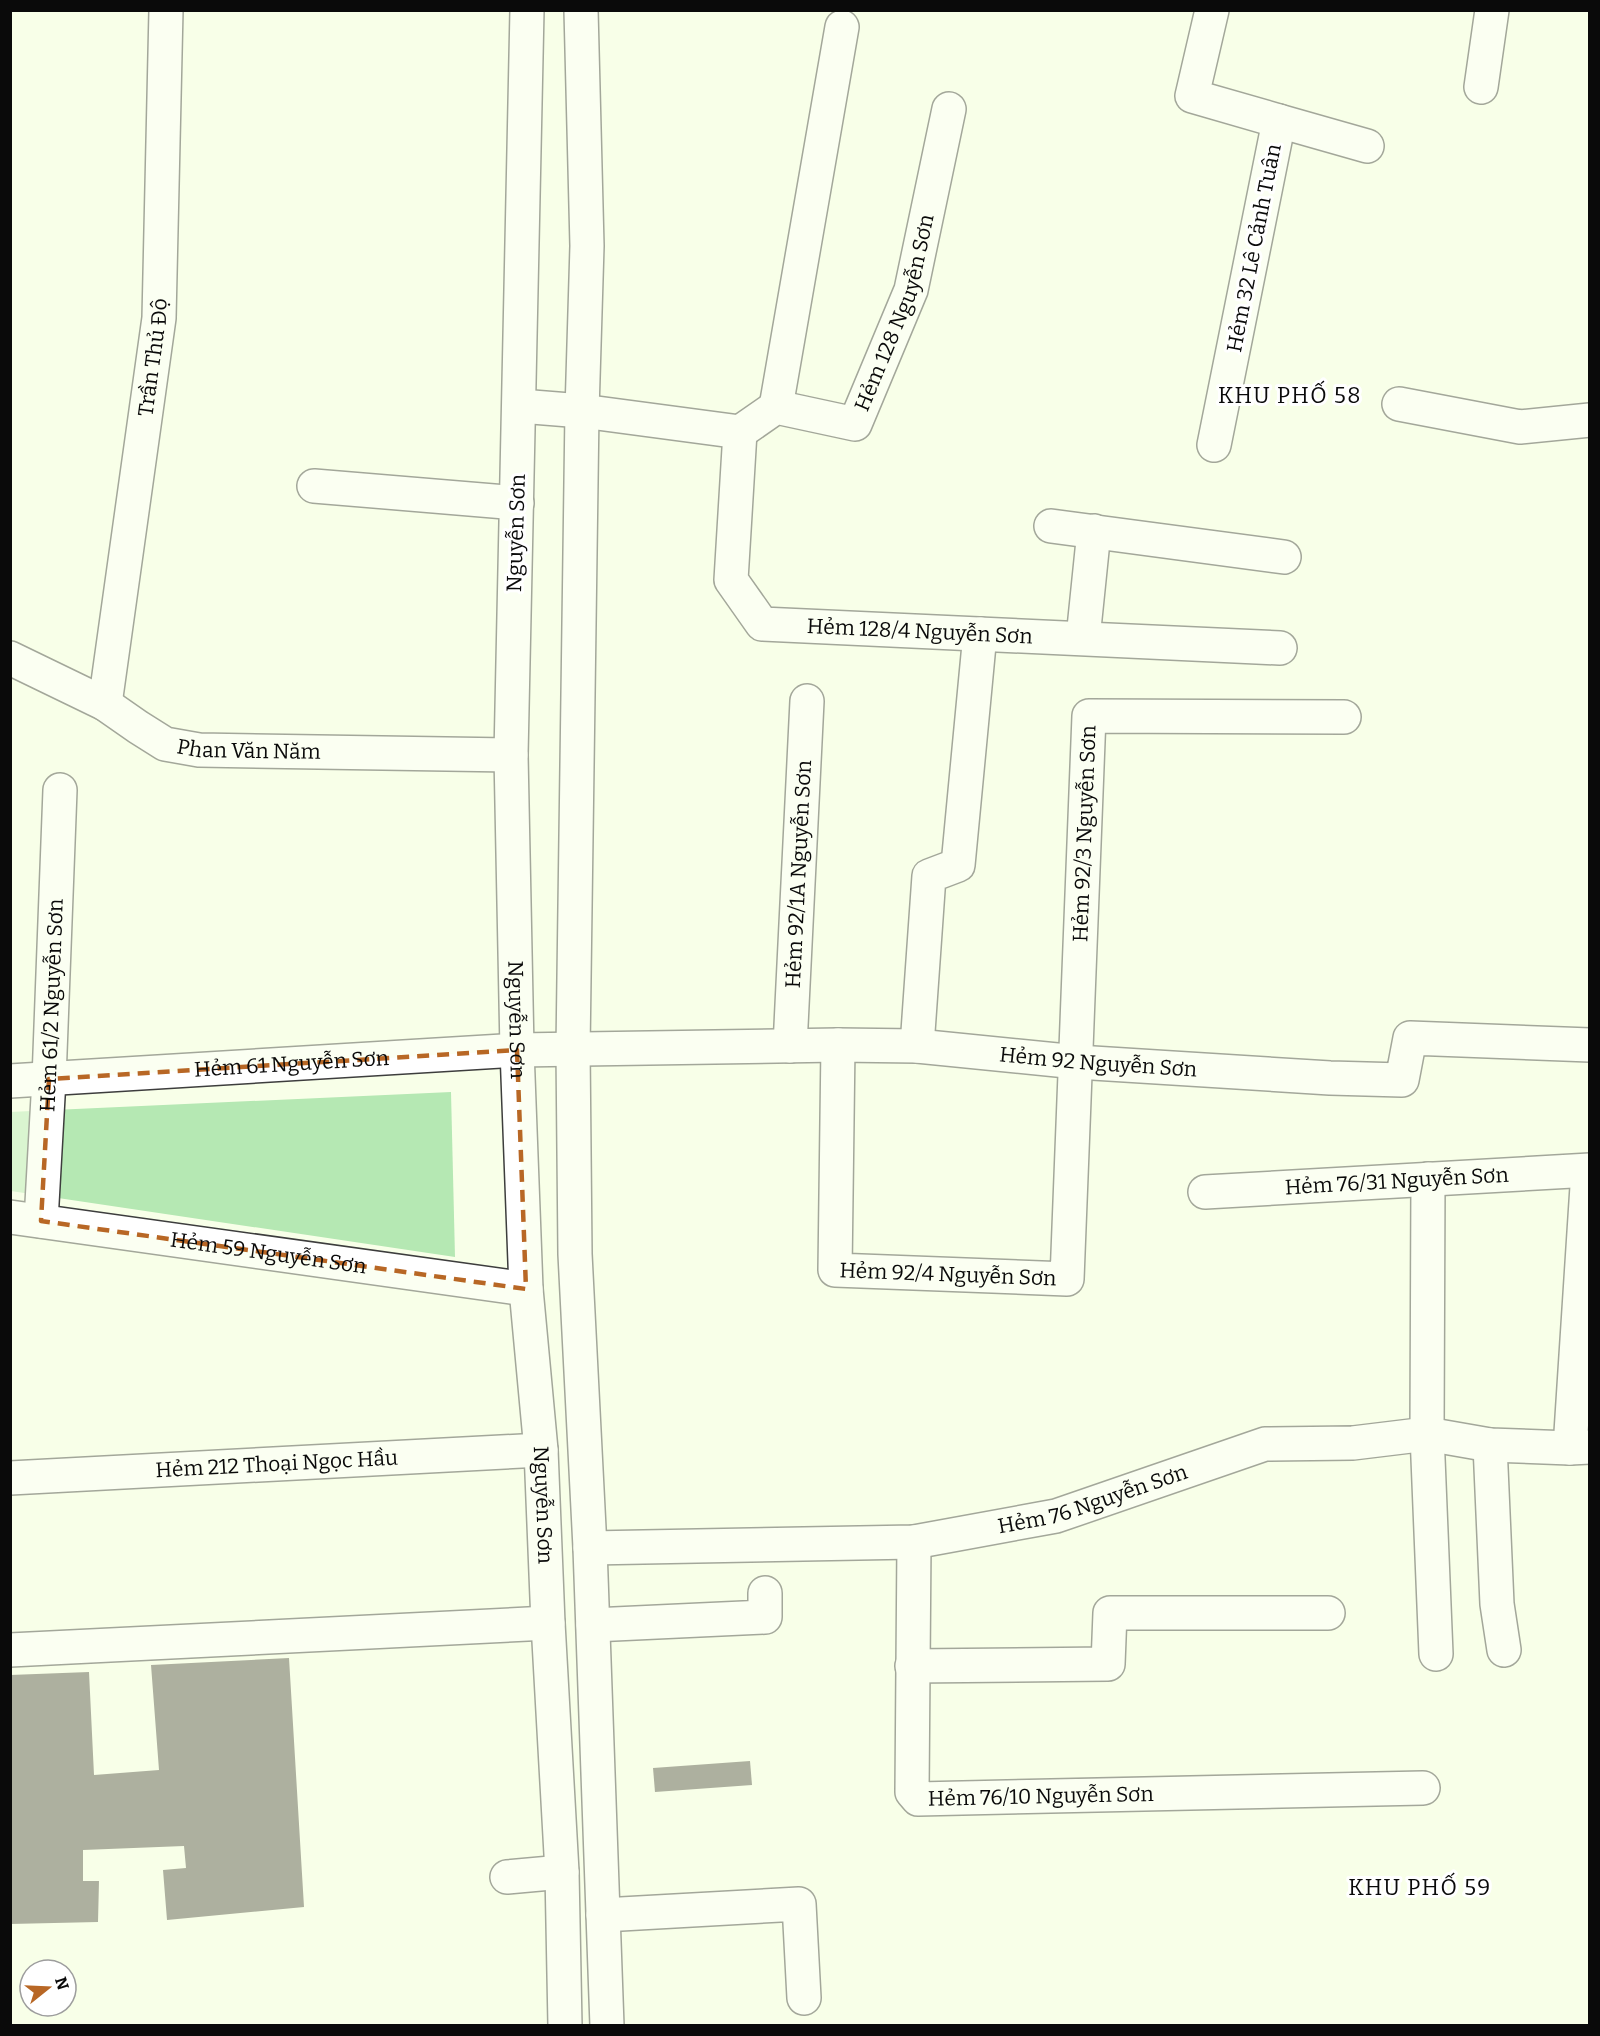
<svg xmlns="http://www.w3.org/2000/svg" width="1600" height="2036" font-family="Bitter,serif">
	<style>
		.green { fill: #b5e8b3 }
		.building { fill: #535147 }
		.lines { fill: none; stroke-linecap: round; stroke-linejoin: round }
		.minor-casing { stroke: #3d3d3d; stroke-width: 36 }
		.minor { stroke: #fff; stroke-width: 33 }
		.marked { fill: none; stroke: #b86725; stroke-width: 4.5; stroke-dasharray: 12 8; stroke-linejoin: round }
		.labels { text-anchor: middle; stroke-width: 6; stroke-linejoin: round; paint-order: stroke }
		.street-label { font-size: 21px; fill: #0a0a0a; stroke: #fff }
		.neighbourhood-label { font-size: 22px; letter-spacing: 1.5px; fill: #0a0a0a; stroke: #fff }
	</style>
	<rect width="100%" height="100%" fill="#f8ffe8"/>
	<path class="green" d="M451,1092l4,165 -444,-66 -1,-79z"/>
	<g class="building">
		<path d="M289,1658l15,249 -137,13 -4,-50 23,-2 -2,-22 -101,4v31h16l-1,41 -88,2v-249l79,-3 5,103 65,-5 -8,-105z"/>
		<path d="M750,1761l2,24 -97,7 -2,-24z"/>
	</g>
	<g class="lines">
		<g class="minor-casing">
			<g id="minor">
				<path id="s1" d="M527,10l-16,745 6,295 9,239 15,161 7,173 14,249 3,154"/>
				<path d="M581,10l6,236 -5,165 -9,638 2,205 15,294 17,478"/>
				<path d="M1212,10l-20,86 87,25 -65,324"/>
				<path d="M1481,87l11,-77"/>
				<path d="M1279,121l88,25"/>
				<path d="M1399,404l121,23 70,-7"/>
				<path id="s2" d="M520,406l62,5 158,21 36,-25 79,17 56,-134 38,-181"/>
				<path d="M776,407l66,-380"/>
				<path id="s3" d="M740,432l-9,148 31,44 518,24"/>
				<path d="M314,486l203,17"/>
				<path d="M1051,526l233,31"/>
				<path d="M1083,638l11,-107"/>
				<path id="s4" d="M10,658l95,46 33,23 27,17 34,6 312,5"/>
				<path id="s5" d="M105,704l54,-386 7,-308"/>
				<path id="s6" d="M838,1045l-3,225 232,9 22,-563 255,1"/>
				<path id="s7" d="M790,1046l17,-345"/>
				<path d="M917,1046l12,-170 29,-11 22,-231"/>
				<path id="s8" d="M10,1081l507,-31 321,-5 79,1 160,16 253,16 72,2 8,-42 180,7"/>
				<path d="M1428,1179l-1,255 9,220"/>
				<path id="s9" d="M1205,1192l385,-22"/>
				<path id="s10" d="M10,1217l516,72"/>
				<path id="s11" d="M41,1221l8,-142 11,-289"/>
				<path d="M1490,1445l7,159 7,46"/>
				<path d="M1570,1448l18,-277"/>
				<path id="s12" d="M10,1478l531,-28"/>
				<path id="s13" d="M914,1542l-2,250 6,7 505,-11"/>
				<path id="s14" d="M590,1548l324,-6 142,-26 209,-72 88,-1 74,-9 63,11 80,3 20,-1"/>
				<path d="M593,1625l172,-8v-24"/>
				<path d="M10,1650l538,-27"/>
				<path d="M912,1666l196,-2 2,-51h218"/>
				<path d="M507,1877l55,-5"/>
				<path d="M603,1915l196,-11 5,94"/>
			</g>
		</g>
		<use href="#minor" class="minor"/>
	</g>
	<path d="M0 0H1600V2036H0ZM517,1050l9,239 -485,-68 8,-142z" fill="#f8ffe8" fill-opacity=".55" fill-rule="evenodd"/>
	<path class="marked" d="M517,1050l9,239 -485,-68 8,-142z"/>
	<g class="labels">
		<g class="street-label">
			<text transform="translate(1254 248) rotate(-79)" y="7">Hẻm 32 Lê Cảnh Tuân</text>
			<text dy="7" stroke="none"><textPath href="#s2" startOffset="465">Hẻm 128 Nguyễn Sơn</textPath></text>
			<text dy="7" stroke="none"><textPath href="#s5" startOffset="350">Trần Thủ Độ</textPath></text>
			<text transform="translate(516 533) rotate(-88)" y="7">Nguyễn Sơn</text>
			<text dy="7" stroke="none"><textPath href="#s3" startOffset="360">Hẻm 128/4 Nguyễn Sơn</textPath></text>
			<text dy="7" stroke="none"><textPath href="#s4" startOffset="262">Phan Văn Năm</textPath></text>
			<text dy="7" stroke="none"><textPath href="#s6" startOffset="903">Hẻm 92/3 Nguyễn Sơn</textPath></text>
			<text dy="7" stroke="none"><textPath href="#s7" startOffset="172">Hẻm 92/1A Nguyễn Sơn</textPath></text>
			<text dy="7" stroke="none"><textPath href="#s11" startOffset="216">Hẻm 61/2 Nguyễn Sơn</textPath></text>
			<text dy="7" stroke="none"><textPath href="#s1" startOffset="1010">Nguyễn Sơn</textPath></text>
			<text dy="7" stroke="none"><textPath href="#s8" startOffset="1090">Hẻm 92 Nguyễn Sơn</textPath></text>
			<text dy="7" stroke="none"><textPath href="#s8" startOffset="282">Hẻm 61 Nguyễn Sơn</textPath></text>
			<text dy="7" stroke="none"><textPath href="#s9" startOffset="192">Hẻm 76/31 Nguyễn Sơn</textPath></text>
			<text dy="7" stroke="none"><textPath href="#s10" startOffset="261">Hẻm 59 Nguyễn Sơn</textPath></text>
			<text dy="7" stroke="none"><textPath href="#s6" startOffset="338">Hẻm 92/4 Nguyễn Sơn</textPath></text>
			<text dy="7" stroke="none"><textPath href="#s12" startOffset="267">Hẻm 212 Thoại Ngọc Hầu</textPath></text>
			<text dy="7" stroke="none"><textPath href="#s14" startOffset="508">Hẻm 76 Nguyễn Sơn</textPath></text>
			<text dy="7" stroke="none"><textPath href="#s1" startOffset="1496">Nguyễn Sơn</textPath></text>
			<text dy="7" stroke="none"><textPath href="#s13" startOffset="382">Hẻm 76/10 Nguyễn Sơn</textPath></text>
		</g>
		<g class="neighbourhood-label">
			<text x="1290" y="403">KHU PHỐ 58</text>
			<text x="1420" y="1895">KHU PHỐ 59</text>
		</g>
	</g>
	<rect width="1600" height="2036" fill="none" stroke="#0a0a0a" stroke-width="24"/>
	<g transform="translate(48 1988) rotate(72)"><circle r="28" fill="#ffffff" stroke="#9d9d9d" stroke-width="1.5"/>
	<path d="M0-4.5L10 22L0 15L-10 22Z" fill="#b86725"/>
	<text y="-9" font-size="16" font-weight="bold" text-anchor="middle" fill="#0a0a0a">N</text>
	</g>
</svg>
